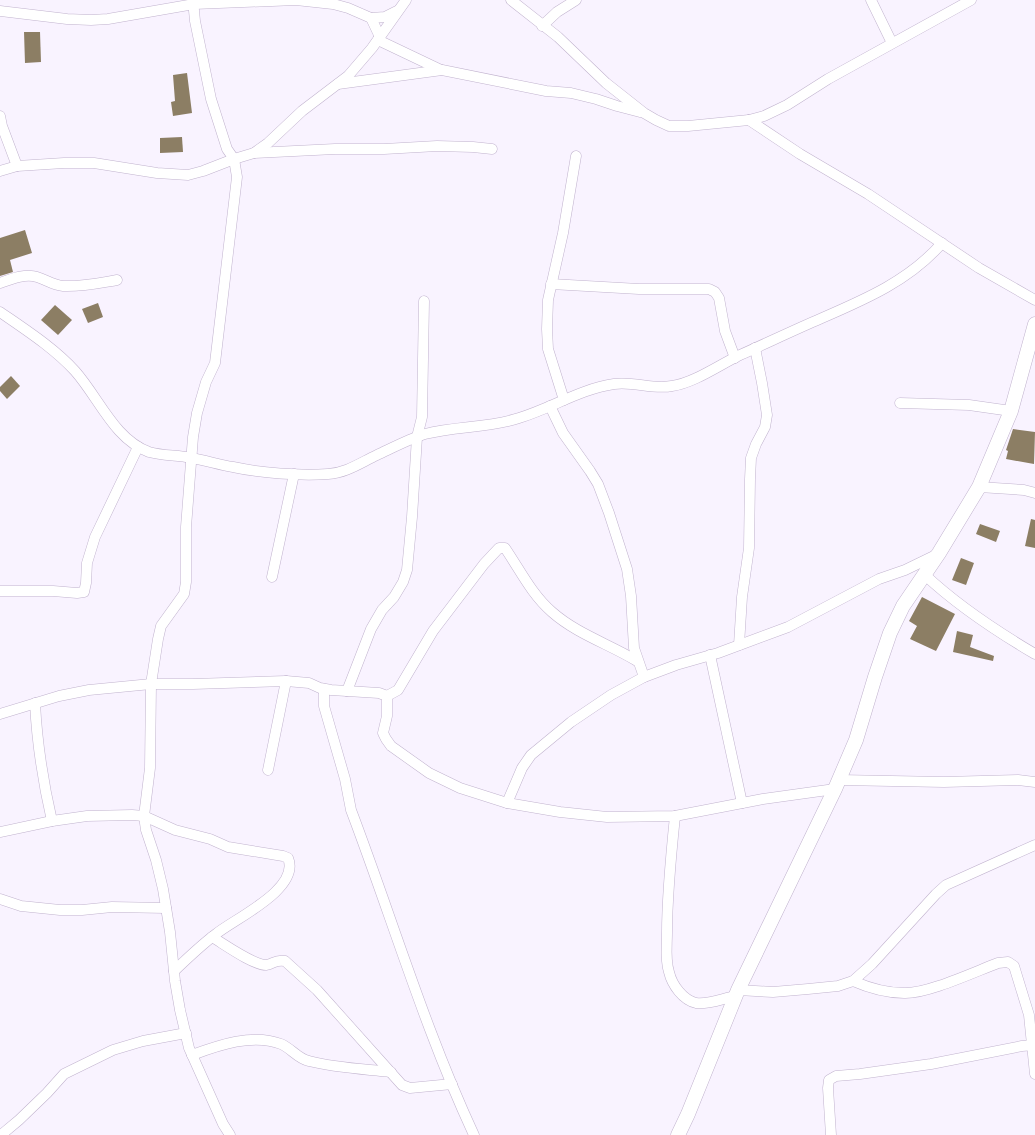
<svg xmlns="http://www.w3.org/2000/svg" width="1035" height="1135" font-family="Barlow,sans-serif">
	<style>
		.building { fill: #8c7e64 }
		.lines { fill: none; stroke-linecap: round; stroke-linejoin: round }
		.street-casing { stroke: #c1b3ce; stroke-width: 11 }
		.secondary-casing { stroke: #c1b3ce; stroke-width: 15 }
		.street { stroke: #fff; stroke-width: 10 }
		.secondary { stroke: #fff; stroke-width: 14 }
	</style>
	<rect width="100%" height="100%" fill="#f9f3ff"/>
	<g class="building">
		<path d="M24,32h16l1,30 -16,1z"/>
		<path d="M187,73l5,40 -19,3 -2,-14 4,-1 -2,-26z"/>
		<path d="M182,137l1,15 -23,1v-15z"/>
		<path d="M25,230l7,23 -22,7 3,12 -13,4v-38z"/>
		<path d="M98,303l5,14 -15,6 -6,-14z"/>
		<path d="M55,305l17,15 -14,15 -17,-15z"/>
		<path d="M11,376l9,10 -13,13 -7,-8v-4z"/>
		<path d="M1013,429l22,3 -1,32 -28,-5 2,-8 -2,-1z"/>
		<path d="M1031,519l4,1v28l-10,-2z"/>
		<path d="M980,524l20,7 -4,11 -20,-8z"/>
		<path d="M961,558l13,5 -8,22 -14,-5z"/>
		<path d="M922,597l33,17 -19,37 -26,-12 7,-13 -8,-5z"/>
		<path d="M957,631l16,4 -3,12 24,9 -1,5 -40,-9z"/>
	</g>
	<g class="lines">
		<g class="street-casing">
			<g id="street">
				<path d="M193,0l2,21 16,78 16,50 7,10 3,18 -22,186 -9,19 -9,31 -4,24 -7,90v55l-2,12 -23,32 -3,13 -7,45 -1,84 -6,48 2,14 10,30 7,29 7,43 5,49 5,29 9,38 34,76 7,11"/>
				<path d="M511,0l47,37 48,46 38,30 12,7 13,6h19l61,-6 15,-4 23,-11 41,-26 143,-79"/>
				<path d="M871,0l21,43"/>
				<path d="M0,11l67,8 24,1 17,-1 86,-15 102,-4 37,4 15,4 23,10 14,-1 12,-6"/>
				<path d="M371,18l9,19"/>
				<path d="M542,26l15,-14 19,-12"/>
				<path d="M378,40l63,30"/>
				<path d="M338,84l104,-14 104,21 25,2 25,6 21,7 23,6"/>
				<path d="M0,116l2,10 15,40"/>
				<path d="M749,120l51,34 68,40 111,74 56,32"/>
				<path d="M254,153l81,-4h49l53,-3 36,1 19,2"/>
				<path d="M0,171l17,-5 47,-3h30l63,10 31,2 15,-4 31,-12 20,-6 14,-10 34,-32 46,-35 24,-28 34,-48"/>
				<path d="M0,283c11,-4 26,-10 37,-6 10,3 15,8 26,9 18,1 36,-3 54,-6"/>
				<path d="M551,284l88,5h70l6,3 4,6 6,33 10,27"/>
				<path d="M0,312c26,18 54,36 75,59 24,27 39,68 74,81 14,4 29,3 42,6 14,2 28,7 42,9 28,6 66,9 95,7 18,-1 32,-11 49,-19 15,-7 32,-16 48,-21 31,-8 64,-6 94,-16 33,-10 61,-29 95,-34 20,-3 39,6 58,2 22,-3 47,-21 68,-31 27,-12 54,-25 82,-37 44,-19 88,-38 120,-75"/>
				<path d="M564,400l-16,-51 -1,-20 1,-29 15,-67 13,-77"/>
				<path d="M900,403l69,2 42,6"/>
				<path d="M550,406l13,27 27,38 8,13 11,29 18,56 4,27 3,52 10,29"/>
				<path d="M979,487l45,3 11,3"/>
				<path d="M925,575c33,31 71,56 110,79"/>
				<path d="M272,577l22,-103"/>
				<path d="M0,591h53l24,2 7,-1 2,-9 1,-20 8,-26 43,-90"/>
				<path d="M739,645l3,-48 7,-49 1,-69 1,-21 5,-14 9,-17 2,-12 -5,-32 -7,-35"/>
				<path d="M710,655l32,148"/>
				<path d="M637,661c-28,-17 -60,-27 -85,-49 -20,-17 -32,-42 -47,-64h-6l-15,16 -51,67 -35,59 -11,6v20l-4,17 3,6 5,7 38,27 31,15 47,15 53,9 47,5 68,-1 88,-17 72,-10"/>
				<path d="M324,689v17l21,73 6,31c41,108 74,220 123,325"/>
				<path d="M347,691l24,-62 11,-19 12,-13 9,-15 4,-12 5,-53 5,-80 5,-20 2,-116"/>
				<path d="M35,703c2,40 8,79 17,118"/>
				<path d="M0,714l59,-18 30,-6 62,-6h42l93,-3 23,2 11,5 11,2 48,3 8,3"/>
				<path d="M268,770l18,-89"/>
				<path d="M839,780l105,2 74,-2 17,2"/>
				<path d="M507,803l15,-35 9,-13 40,-33 40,-27 33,-18 32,-12 42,-12 70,-26 91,-48 26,-9 33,-16"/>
				<path d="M675,816c-4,39 -8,78 -8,117 0,13 -2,27 2,39 3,13 14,28 27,31 12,2 28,-5 40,-7"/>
				<path d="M0,832l52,-11 35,-5 45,-1 12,1 31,14 35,9 18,8 55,9 5,2c13,31 -54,61 -72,76 -15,11 -28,24 -42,37"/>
				<path d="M0,899l21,7 39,4h22l30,-3 54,1"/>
				<path d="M212,937c12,7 41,28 54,28 8,-1 9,-6 19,-4l32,29 85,95 8,3 42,-4"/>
				<path d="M853,981c16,7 33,12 51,12 23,1 70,-21 94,-30l10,-1 6,4 15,49 6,59"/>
				<path d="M738,990l35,2 35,-3 30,-3 15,-5 19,-17 64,-70 10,-9 89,-40"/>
				<path d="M192,1055c27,-10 61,-22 89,-11 10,4 17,15 28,17 27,7 55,8 82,11"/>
				<path d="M1,1135l18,-15 28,-27 17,-19 49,-24 30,-9 43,-8"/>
				<path d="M831,1135l-3,-47 1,-8 7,-4 24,-2 71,-10 91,-18 13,-1"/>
			</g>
		</g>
		<g class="secondary-casing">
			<path id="secondary" d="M678,1135l10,-21 50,-124 97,-201 21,-49 19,-63 15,-44 13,-27 36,-53 40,-66 32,-76 24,-87"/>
		</g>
		<use href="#street" class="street"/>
		<use href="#secondary" class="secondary"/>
	</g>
</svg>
